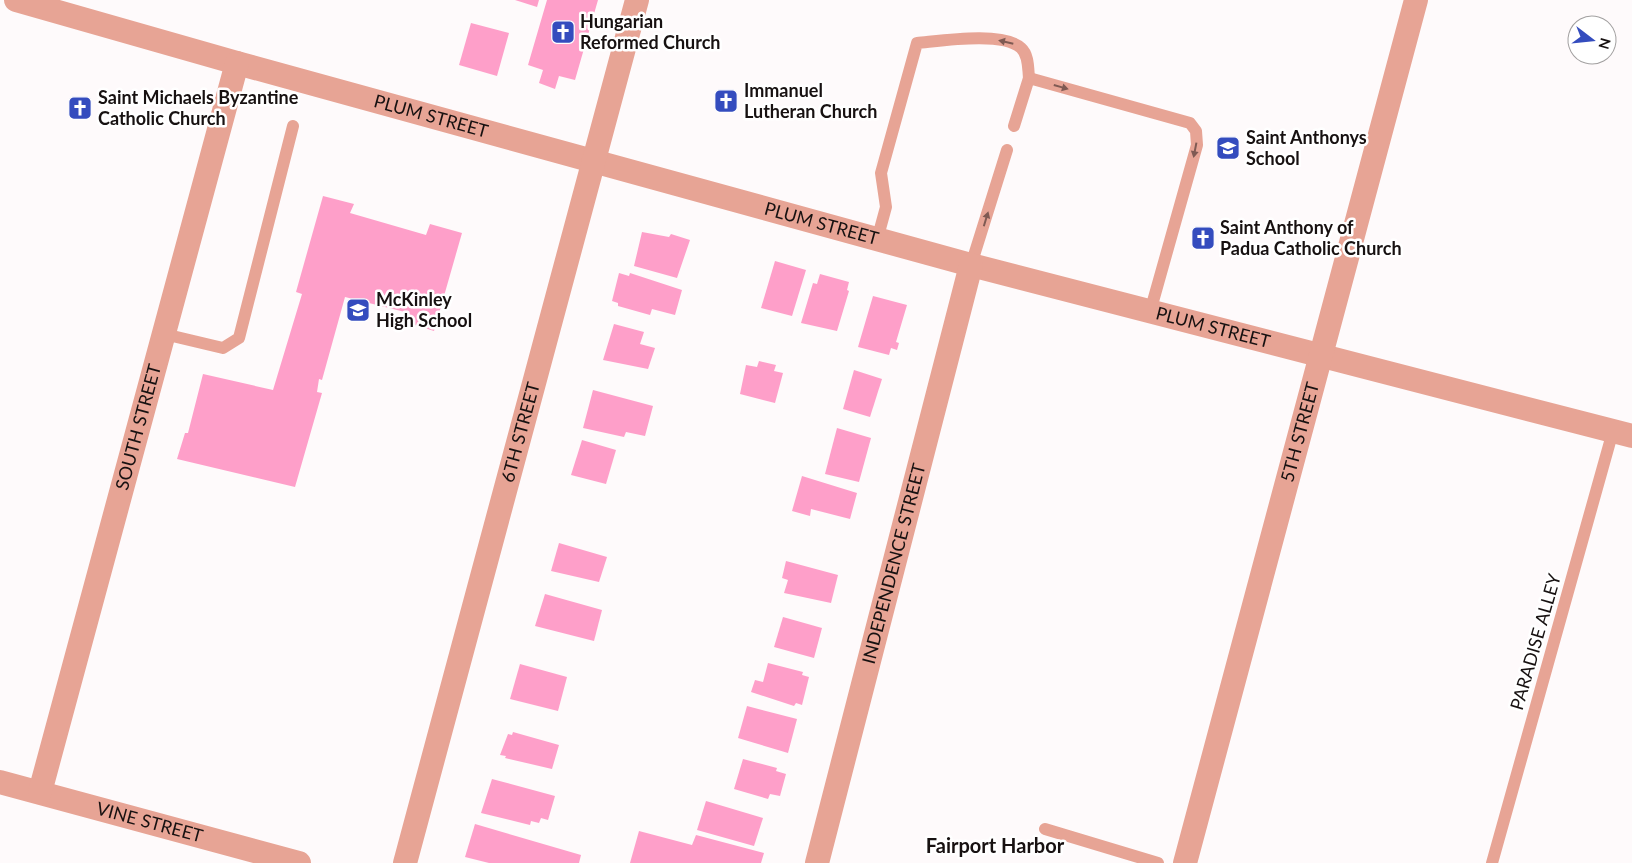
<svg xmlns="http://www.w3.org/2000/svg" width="1632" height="863" font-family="Lato,sans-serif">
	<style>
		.building { fill: #fe9fc9 }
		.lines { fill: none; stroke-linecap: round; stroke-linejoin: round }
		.service { stroke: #e7a495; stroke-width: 12 }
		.minor { stroke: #e7a495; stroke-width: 24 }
		.oneway { fill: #7f5a53 }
		.labels { text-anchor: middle; stroke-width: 5; stroke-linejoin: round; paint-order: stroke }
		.poi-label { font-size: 18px; font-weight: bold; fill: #171111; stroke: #fff; text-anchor: start }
		.street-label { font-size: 18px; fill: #171111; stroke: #fff }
		.quarter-label { font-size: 20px; font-weight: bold; fill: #171111; stroke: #fff }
	</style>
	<rect width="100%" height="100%" fill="#fefafb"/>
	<g class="building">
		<path d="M515,0h24l-2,7z"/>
		<path d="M547,0h51l-23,80 -16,-4 -4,13 -16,-6 4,-13 -15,-5z"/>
		<path d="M471,23l38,10 -12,43 -38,-11z"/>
		<path d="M323,196l31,8 -4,9 76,22 4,-11 32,9 -28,98 -32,-10 3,-9 -60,-15 -23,83 -3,-1 -2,13 5,1 -27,94 -118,-28 8,-26h3l15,-59 70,16 29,-96 -6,-2z"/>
		<path d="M642,232l27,5 2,-3 19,6 -13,38 -43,-12z"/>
		<path d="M775,261l31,9 -14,46 -31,-8z"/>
		<path d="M619,273l10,3 1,-3 52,17 -7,25 -23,-6 -2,6 -32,-9v-3l-6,-2z"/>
		<path d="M820,274l29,8 -2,8 2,1 -12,40 -36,-8 12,-40 4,1z"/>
		<path d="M873,296l34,9 -11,37 3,1 -2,7 -6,-2 -2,7 -31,-8z"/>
		<path d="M614,324l30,8 -4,12 15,4 -7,21 -45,-9z"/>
		<path d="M759,361l17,4 -2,6 9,2 -8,30 -35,-9 6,-29 11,2z"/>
		<path d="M854,370l28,9 -12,38 -27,-8z"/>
		<path d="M593,390l60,16 -8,30 -19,-4 -2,5 -41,-9z"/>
		<path d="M837,428l34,10 -12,44 -34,-8z"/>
		<path d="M582,440l34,10 -10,34 -35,-9z"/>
		<path d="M802,476l55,17 -7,26 -39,-10 -1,7 -18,-5z"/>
		<path d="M559,543l48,14 -8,25 -48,-11z"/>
		<path d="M786,561l52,14 -7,28 -47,-10 4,-13 -6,-2z"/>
		<path d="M545,594l57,16 -8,31 -59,-15z"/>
		<path d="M783,617l39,11 -8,30 -40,-11z"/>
		<path d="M768,663l35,9 -1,3 7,2 -7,28 -6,-2 -2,3 -43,-14 4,-12 8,2z"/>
		<path d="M520,664l47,13 -9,34 -48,-12z"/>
		<path d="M747,706l50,13 -9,34 -50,-15z"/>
		<path d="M513,732l46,13 -7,24 -47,-11 1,-2 -6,-1 8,-21 4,1z"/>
		<path d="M743,759l34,9 -1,3 10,3 -6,22 -10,-2 -2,5 -34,-10z"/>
		<path d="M492,779l63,17 -7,24 -7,-2 -2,5 -8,-2 -1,4 -49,-12z"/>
		<path d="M706,801l57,17 -9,28 -57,-16z"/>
		<path d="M475,824l106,31 -2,8h-90l-24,-6z"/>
		<path d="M639,831l53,14 4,-10 68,18 -3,10h-131z"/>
	</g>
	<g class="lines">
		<g class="service">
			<path d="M1014,126l15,-48 161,45 6,8 1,14 -47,167"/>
			<path d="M877,240l9,-33 -5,-34 36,-130c23,-2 86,-12 104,5 8,7 7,21 8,30"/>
			<path d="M971,265l36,-115"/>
			<path d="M164,334l59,14 16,-10 54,-212"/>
			<path d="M1045,829l113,34"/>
			<path d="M1492,863l121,-432"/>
		</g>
		<g class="minor">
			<path id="s1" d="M16,0l221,63 734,202 661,171"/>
			<path id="s2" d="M0,782l299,81"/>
			<path id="s3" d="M40,792l197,-729"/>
			<path id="s4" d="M405,863l232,-863"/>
			<path id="s5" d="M817,863l154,-598"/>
			<path id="s6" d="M1185,863l231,-863"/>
		</g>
	</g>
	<defs><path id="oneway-solid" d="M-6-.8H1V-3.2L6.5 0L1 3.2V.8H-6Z" transform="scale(1.25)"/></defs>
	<g class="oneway">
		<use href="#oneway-solid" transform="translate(1006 42) rotate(-167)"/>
		<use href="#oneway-solid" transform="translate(1061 87) rotate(16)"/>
		<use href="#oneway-solid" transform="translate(1195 150) rotate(101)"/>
		<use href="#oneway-solid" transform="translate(986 219) rotate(-73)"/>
	</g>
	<defs>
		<g id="church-square" transform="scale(1.25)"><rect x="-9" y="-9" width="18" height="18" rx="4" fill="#344cbe" stroke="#fff"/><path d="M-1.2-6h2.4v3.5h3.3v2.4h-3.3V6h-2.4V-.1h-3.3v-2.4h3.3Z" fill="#fff"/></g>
		<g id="school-square" transform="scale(1.25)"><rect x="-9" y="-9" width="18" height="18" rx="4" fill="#344cbe" stroke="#fff"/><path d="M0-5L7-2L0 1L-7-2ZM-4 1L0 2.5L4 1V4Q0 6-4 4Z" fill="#fff"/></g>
	</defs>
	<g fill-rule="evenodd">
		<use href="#church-square" x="563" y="32"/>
		<use href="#church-square" x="726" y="101"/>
		<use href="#church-square" x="80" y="108"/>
		<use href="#school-square" x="1228" y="148"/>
		<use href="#church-square" x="1203" y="238"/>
		<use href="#school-square" x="358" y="310"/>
	</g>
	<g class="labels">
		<g class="poi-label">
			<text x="580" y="28">Hungarian<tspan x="580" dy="21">Reformed Church</tspan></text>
			<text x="744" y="97">Immanuel<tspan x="744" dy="21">Lutheran Church</tspan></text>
			<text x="98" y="104">Saint Michaels Byzantine<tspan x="98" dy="21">Catholic Church</tspan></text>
			<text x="1246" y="144">Saint Anthonys<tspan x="1246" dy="21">School</tspan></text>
			<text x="1220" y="234">Saint Anthony of<tspan x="1220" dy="21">Padua Catholic Church</tspan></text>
			<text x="376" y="306">McKinley<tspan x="376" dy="21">High School</tspan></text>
		</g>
		<g class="street-label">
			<text dy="6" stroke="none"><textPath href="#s1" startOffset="431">PLUM STREET</textPath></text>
			<text dy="6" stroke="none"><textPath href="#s1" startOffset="836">PLUM STREET</textPath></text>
			<text dy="6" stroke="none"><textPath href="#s1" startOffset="1241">PLUM STREET</textPath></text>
			<text dy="6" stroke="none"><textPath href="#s3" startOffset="378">SOUTH STREET</textPath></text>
			<text dy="6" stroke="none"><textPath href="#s6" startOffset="446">5TH STREET</textPath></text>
			<text dy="6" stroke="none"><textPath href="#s4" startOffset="446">6TH STREET</textPath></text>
			<text dy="6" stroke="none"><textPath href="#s5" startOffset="309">INDEPENDENCE STREET</textPath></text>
			<text transform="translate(1536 642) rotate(-74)" y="6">PARADISE ALLEY</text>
			<text dy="6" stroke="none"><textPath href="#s2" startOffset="155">VINE STREET</textPath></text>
		</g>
		<g class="quarter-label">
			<text x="995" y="853">Fairport Harbor</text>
		</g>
	</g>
	<g transform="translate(1592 40) rotate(106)"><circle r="24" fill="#ffffff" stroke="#a2a0a0"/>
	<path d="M0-4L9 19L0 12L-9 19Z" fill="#344cbe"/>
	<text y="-8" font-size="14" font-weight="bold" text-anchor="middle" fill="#171111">N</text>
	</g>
</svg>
